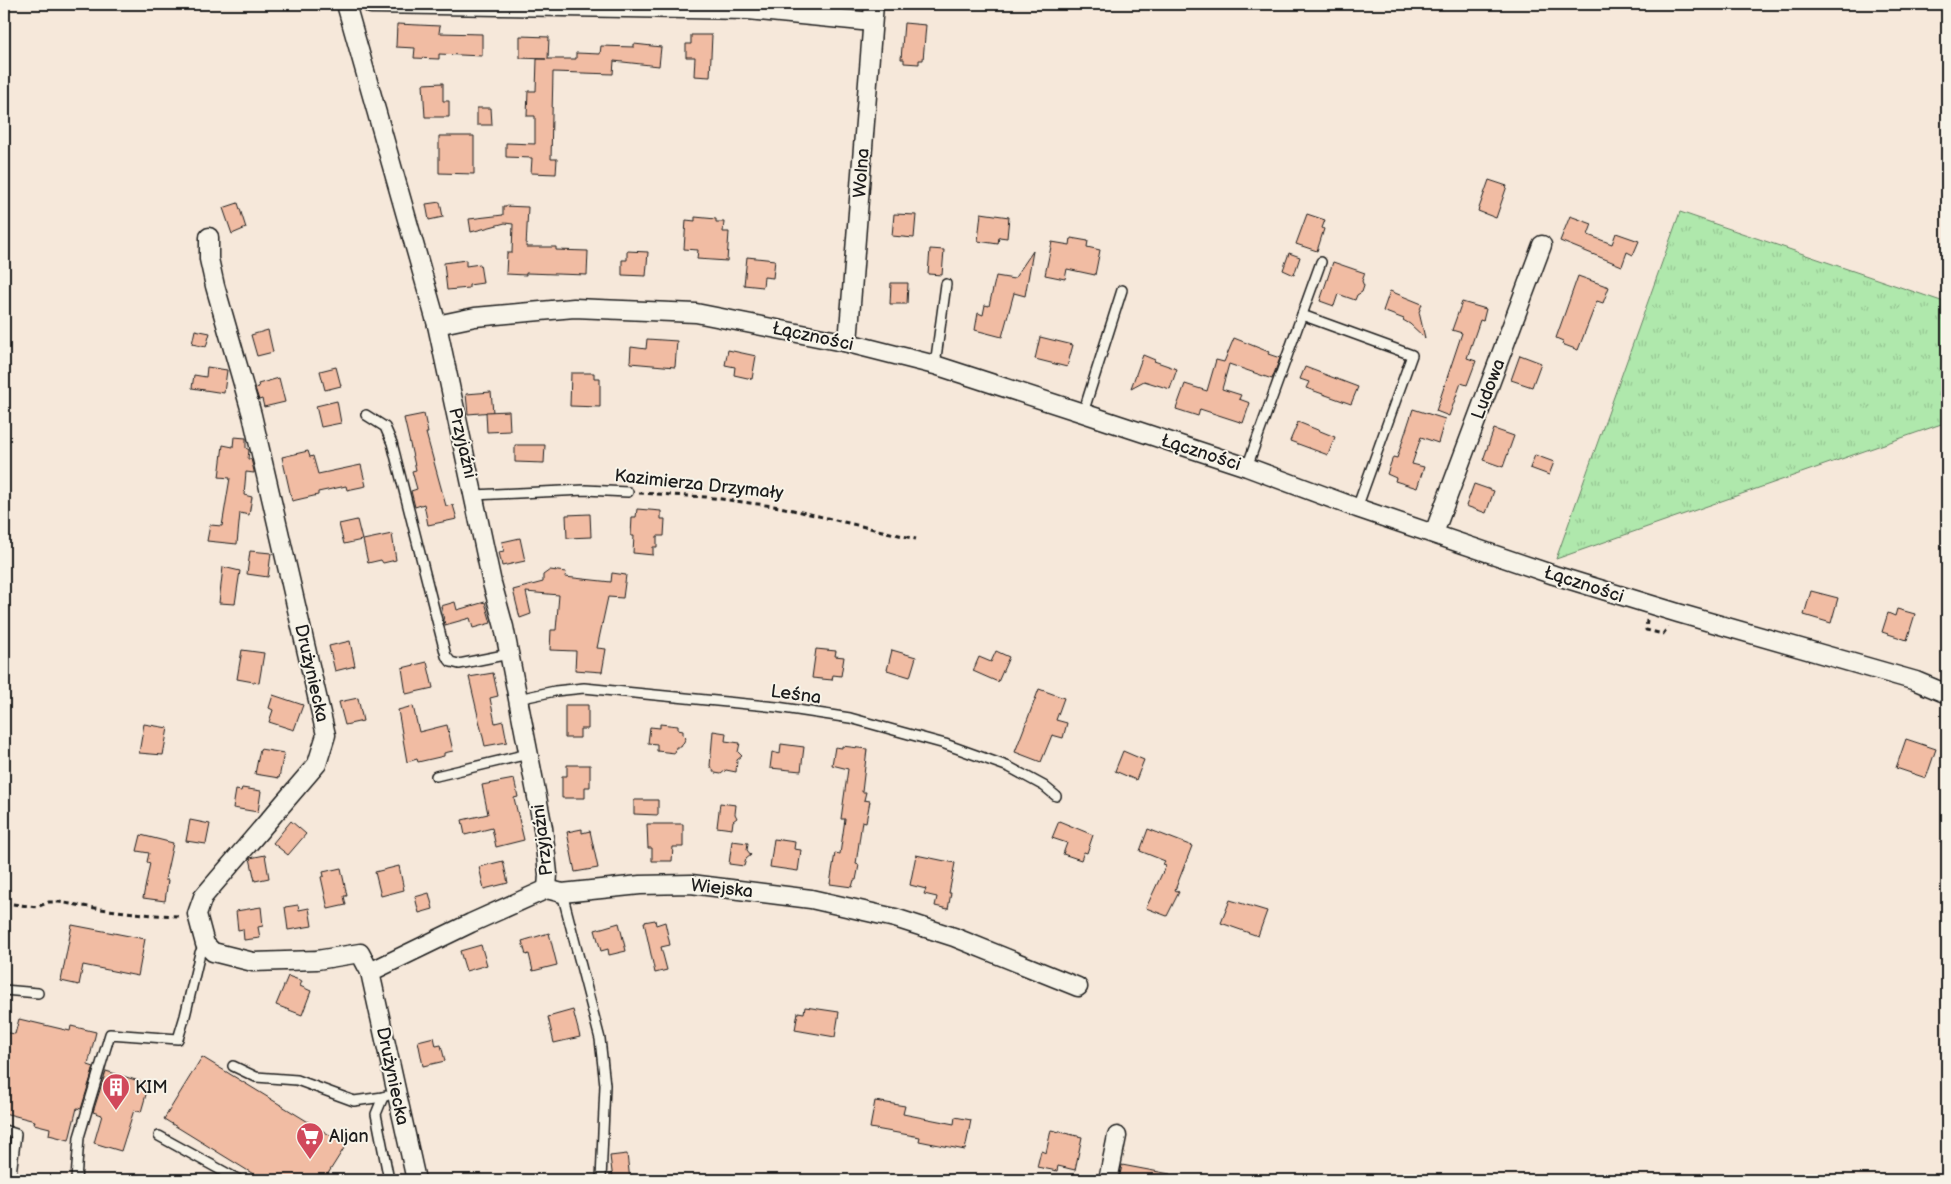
<svg xmlns="http://www.w3.org/2000/svg" width="1951" height="1184" font-family="'Balsamiq Sans',sans-serif">
	<style>
		.grass { fill: url(#grass-tufts); stroke: #668264 }
		.building { fill: #f1bca3; stroke: #1c1c1c }
		.lines { fill: none; stroke-linecap: round; stroke-linejoin: round }
		.lane-casing { stroke: #1c1c1c; stroke-width: 12 }
		.street-casing { stroke: #1c1c1c; stroke-width: 21 }
		.path { stroke: #1c1c1c; stroke-width: 3; stroke-dasharray: 5 4; stroke-linecap: butt }
		.lane { stroke: #f7f3e8; stroke-width: 9 }
		.street { stroke: #f7f3e8; stroke-width: 18 }
		.labels { text-anchor: middle; stroke-width: 4; stroke-linejoin: round; paint-order: stroke }
		.street-label { font-size: 18px; fill: #1c1c1c; stroke: #f7f3e8 }
		.poi-label { font-size: 18px; fill: #1c1c1c; stroke: #f7f3e8; text-anchor: start }
	</style>
	<defs>
		<pattern id="grass-tufts" width="24" height="20" patternUnits="userSpaceOnUse" patternTransform="scale(1.25)"><rect width="24" height="20" fill="#afe8ac"/><path d="M3 7l-1-3M5 7V3M7 7l1-3M15 17l-1-3M17 17v-4M19 17l1-3" fill="none" stroke="#96c693"/></pattern>
	</defs>
	<rect width="100%" height="100%" fill="#f6e8da"/>
	<filter id="ink" filterUnits="userSpaceOnUse"><feTurbulence type="fractalNoise" baseFrequency=".02" numOctaves="2"/><feDisplacementMap in="SourceGraphic" scale="10" xChannelSelector="R" yChannelSelector="G"/><feConvolveMatrix kernelMatrix="1 2 1 2 8 2 1 2 1" color-interpolation-filters="sRGB"/></filter>
	<g filter="url(#ink)">
		<path class="grass" d="M1680,212l267,91v119l-391,137z"/>
		<g class="building">
			<path d="M904,23l22,2 -3,35h-4v4l-15,-1v-4h-3z"/>
			<path d="M397,24l43,2 -1,7 43,1v22l-43,-2v5l-25,-1 1,-10 -19,-1z"/>
			<path d="M691,35h21l-2,42 -16,-1 1,-19h-9v-13h5z"/>
			<path d="M520,36l29,1 -1,22h28v-6l24,1 1,-8 33,1v-3l27,3 -2,19 -45,-5 -1,13 -60,-2 -2,87h6l-1,15 -25,-1 1,-15 -26,-1v-14l29,1v-28h-8l1,-25h8l1,-32h9l-26,-1z"/>
			<path d="M443,83v18h6v16h-24l-2,-33z"/>
			<path d="M477,108h14l1,17h-15z"/>
			<path d="M439,136h35v38l-35,-1z"/>
			<path d="M1489,180l18,6 -11,32 -18,-7z"/>
			<path d="M440,202l3,15 -14,3 -3,-16z"/>
			<path d="M238,203l8,25 -14,6 -9,-26z"/>
			<path d="M503,206l25,1 -2,40h30v3l32,1 -1,24 -61,-2v2l-20,-1 1,-21h5l1,-29 -8,-1 -34,9 -2,-13 34,-4z"/>
			<path d="M981,213l28,4 -2,21 -8,-1 -1,7 -20,-3z"/>
			<path d="M894,214l22,1 -2,23 -22,-2z"/>
			<path d="M1307,214l18,6 -3,8 2,1 -7,22 -21,-7z"/>
			<path d="M1570,216l22,8 -4,11 24,9 4,-11 23,8 -6,14 -6,-3 -5,14 -62,-25z"/>
			<path d="M695,217l21,2v3h8l-1,10h6l-2,29 -30,-2 1,-9 -14,-1 2,-29 9,1z"/>
			<path d="M1071,238l17,3 -1,6 13,3 -5,25 -28,-6 -2,10 -20,-4 7,-33 18,3z"/>
			<path d="M930,249l14,1 -2,25 -14,-1z"/>
			<path d="M627,251l21,1 -2,24 -24,-1v-15h5z"/>
			<path d="M1033,251l-8,45 -11,-3 -12,44 -27,-7 3,-17 5,2 2,-10 4,1 7,-30 18,3z"/>
			<path d="M1289,253l11,4 -6,18 -11,-5z"/>
			<path d="M747,257l28,3 -2,18 -9,-1 -1,10 -19,-2z"/>
			<path d="M466,260v6l14,-2 3,19 -14,2v3l-22,2 -3,-27z"/>
			<path d="M1333,262l32,11 -3,8 2,5 -2,6 -5,3 -2,5 -17,-6 -4,12 -14,-5z"/>
			<path d="M1578,276l31,11 -6,16 -6,-2 -19,49 -16,-6 1,-3 -7,-3z"/>
			<path d="M891,283h17l-1,21h-17z"/>
			<path d="M1390,291l32,13 -3,8 6,26 -15,-14 -7,-4 1,-1 -21,-8z"/>
			<path d="M1462,302l24,7 -3,12 -3,-1 -13,38 9,3 -9,24 -6,-2 -12,33 -13,-5 26,-78 -10,-3z"/>
			<path d="M195,330l15,3 -4,14 -14,-3z"/>
			<path d="M268,330l5,22 -16,4 -6,-21z"/>
			<path d="M1040,337l33,8 -6,22 -32,-8z"/>
			<path d="M1234,338l35,14 -1,2 12,4 -8,21 -43,-15 -7,25 19,6 -2,4 11,4 -7,20 -43,-14 -2,7 -22,-7 9,-25 22,7 9,-31 8,2z"/>
			<path d="M647,339l30,2 -2,26 -45,-4 1,-16 15,2z"/>
			<path d="M728,350l28,6 -4,23 -18,-4 1,-8 -10,-2z"/>
			<path d="M1143,355l12,5 -1,1 23,8 -7,20 -26,-8 -13,7z"/>
			<path d="M1520,355l21,8 -9,24 -21,-7z"/>
			<path d="M207,367l20,3 -3,23 -32,-5 2,-13 12,2z"/>
			<path d="M336,367l5,19 -16,4 -5,-19z"/>
			<path d="M1305,367l53,20 -7,17 -45,-16 3,-6 -9,-3z"/>
			<path d="M571,373h23v5h6v29l-30,-1z"/>
			<path d="M279,378l6,24 -21,5 -2,-8 -3,1 -4,-12 4,-1 -1,-3z"/>
			<path d="M491,392l2,20 -25,2 -2,-20z"/>
			<path d="M337,401l4,22 -20,4 -5,-21z"/>
			<path d="M1413,409l32,10 -7,24 -17,-6 -9,27 12,3 -7,21 -22,-7 1,-3 -9,-4 6,-17 4,1z"/>
			<path d="M509,411l1,20 -23,1 -1,-20z"/>
			<path d="M424,414l4,19h-2l20,73 7,-1 4,14 -29,6 -4,-21 -9,3 -4,-16 6,-2 -5,-18 4,-1 -12,-52z"/>
			<path d="M1298,422l37,15 -7,18 -38,-14z"/>
			<path d="M1494,429l20,7 -11,31 -20,-7z"/>
			<path d="M234,437l12,1v10l3,2 -1,9h3l3,12v2l-8,-1 -2,23 8,2 -3,18 -9,-2 -3,31 -30,-3 3,-16 12,1 8,-48 -11,-1 4,-32 10,2z"/>
			<path d="M515,445h30l-1,18 -29,-1z"/>
			<path d="M308,451l2,6 3,-1 5,18 43,-9 5,21 -19,4 -1,-4 -28,6v3l-26,6 -10,-44z"/>
			<path d="M1535,455l19,7 -5,13 -19,-7z"/>
			<path d="M1474,484l20,7 -8,22 -20,-7z"/>
			<path d="M637,509l24,2v8h4l-1,17h-7v11h-4v8l-20,-2 1,-17h-3l1,-19h4z"/>
			<path d="M590,514l1,23 -24,1 -1,-23z"/>
			<path d="M357,520l5,20 -18,4 -5,-20z"/>
			<path d="M392,534l4,26 -13,3 -2,-3 -13,3 -5,-23z"/>
			<path d="M520,538l5,23 -23,5 -3,-14 5,-1 -2,-9z"/>
			<path d="M250,551l21,2 -3,24 -21,-3z"/>
			<path d="M223,567l17,4 -5,33 -16,-1z"/>
			<path d="M550,570l16,2 -1,5 46,5 1,-9 14,2 -3,23 -15,-1 -11,51 9,1 -4,23 -27,-2 1,-19 -26,-1 1,-20h5l3,-35 -33,-3 5,22 -11,4 -7,-28 30,-8v-7z"/>
			<path d="M1811,591l27,7 -7,25 -27,-8z"/>
			<path d="M455,602l2,8 28,-8 6,21 -18,5 -3,-10 -25,7 -4,-19z"/>
			<path d="M1897,609l18,5 -8,26 -25,-8 6,-19 7,3z"/>
			<path d="M350,641l5,25 -20,5 -6,-25z"/>
			<path d="M816,649l20,2 -1,5 9,1 -3,19 -8,-1 -1,5 -20,-2z"/>
			<path d="M242,650l22,3 -5,30 -22,-4z"/>
			<path d="M892,650l24,7 -6,20 -23,-7z"/>
			<path d="M996,651l13,6 -11,25 -25,-11 6,-14 12,5z"/>
			<path d="M427,662l6,26 -27,6 -4,-26z"/>
			<path d="M493,673l5,23 -8,2 5,25 8,-2 4,21 -22,4 -16,-69z"/>
			<path d="M1039,689l25,9 -8,22 11,3 -4,15 -11,-3 -11,27 -26,-10z"/>
			<path d="M273,695l30,10 -9,25 -25,-8 4,-12 -4,-2z"/>
			<path d="M358,698l5,23 -18,4 -6,-23z"/>
			<path d="M565,705h23v24h-8v9h-15z"/>
			<path d="M413,706l6,26 28,-7 6,26 -9,2v3l-26,6 -1,-3 -10,3 -9,-52z"/>
			<path d="M144,724l24,4 -5,27 -24,-2z"/>
			<path d="M660,724l18,2v4l5,1v4l3,3 -5,9h-5l-1,6 -18,-2v-7l-9,-1 2,-16 10,1z"/>
			<path d="M713,731l13,2 -1,8 15,2 -2,9 4,4 -5,4 -1,12 -10,-2 -5,4 -6,-1 -5,-7z"/>
			<path d="M1906,739l30,10 -10,29 -30,-10z"/>
			<path d="M781,744l23,3 -3,24 -31,-3 2,-16 8,2z"/>
			<path d="M842,746l25,3 -5,43h4l-2,8 6,1 -4,21 -4,-1 -6,43 3,1 -3,15h-2l-2,7 -22,-3 5,-31 5,1 5,-35h-4l7,-50 -16,-4 3,-18 7,1z"/>
			<path d="M260,749l24,4 -5,25 -24,-4z"/>
			<path d="M1123,751l21,9 -8,20 -21,-9z"/>
			<path d="M567,765h23v22h-5v11h-23v-22h5z"/>
			<path d="M514,779l4,18 -4,1 10,42 -28,7 -4,-19 -27,7 -3,-15 26,-6 -6,-29z"/>
			<path d="M242,788l19,3 -3,21 -25,-4 3,-18 5,1z"/>
			<path d="M634,800h24v15l-24,-1z"/>
			<path d="M720,803l16,2 -1,9 2,4 -4,3 -1,8 -15,-2z"/>
			<path d="M190,820l20,4 -4,20 -20,-3z"/>
			<path d="M291,821l15,13 -18,21 -15,-12z"/>
			<path d="M1059,821l34,14 -6,18 -3,-1 -3,8 -18,-6 4,-11 -15,-5z"/>
			<path d="M647,824h36v23h-10l-1,14h-20v-13h-4z"/>
			<path d="M582,829v4l8,-2 8,37 -23,4 -8,-40z"/>
			<path d="M1148,829l44,17 -17,44 4,2 -12,24 -21,-8 20,-43 -3,-1 2,-3 -25,-10z"/>
			<path d="M141,835l32,8 -8,37h3l-3,21 -22,-3 7,-35 -3,-1 2,-9 -12,-2z"/>
			<path d="M774,839l21,3 -1,7 7,1 -3,21 -28,-4z"/>
			<path d="M732,841l16,2 -1,7 4,5 -5,4 -2,7 -15,-2z"/>
			<path d="M265,855l4,23 -14,3 -5,-23z"/>
			<path d="M916,855l39,8 -6,30h2l-3,16 -13,-3 2,-9 -13,-3 2,-5 -16,-4z"/>
			<path d="M503,861l5,22 -24,6 -5,-22z"/>
			<path d="M399,866l5,24 -23,6 -6,-24z"/>
			<path d="M341,868l6,28h-3l2,9 -18,4 -7,-32 3,-1 -1,-4z"/>
			<path d="M429,893l4,16 -14,4 -4,-16z"/>
			<path d="M1230,900l37,11 -9,25 -37,-13z"/>
			<path d="M298,905l1,5 10,-2 3,18 -24,4 -3,-23z"/>
			<path d="M261,907l2,19 -5,1 2,11 -16,2 -1,-11 -5,1 -2,-19z"/>
			<path d="M655,920l1,5 9,-3 5,23 -9,2 6,23 -12,3 -11,-51z"/>
			<path d="M619,923l7,28 -17,4 -1,-6 -7,2 -6,-21z"/>
			<path d="M72,925l73,14 -7,37 -55,-11 -4,20 -18,-4z"/>
			<path d="M549,933l8,32 -24,6 -4,-17 -3,1 -4,-14z"/>
			<path d="M481,945l6,20 -21,6 -6,-20z"/>
			<path d="M288,976l14,5 -2,5 11,5 -9,24 -26,-10z"/>
			<path d="M805,1007l34,5 -4,25 -40,-7 3,-18 6,1z"/>
			<path d="M573,1010l7,27 -26,6 -6,-26z"/>
			<path d="M19,1019l51,12 1,-5 25,6 -8,33 6,2 -13,42 -4,-1 -8,32 -20,-5 1,-7 -16,-4 1,-3 -31,-8v-81l11,2z"/>
			<path d="M434,1037l2,9 5,-1 4,16 -22,5 -5,-25z"/>
			<path d="M202,1057l144,88 -22,35h-61l-99,-61z"/>
			<path d="M106,1071l43,13 -8,28 -7,-2 -13,41 -27,-8 8,-28 -9,-3z"/>
			<path d="M875,1101l30,5 -2,8 51,10 1,-7 16,3 -6,30 -46,-9 1,-4 -50,-9z"/>
			<path d="M1051,1130l31,7 -7,33 -17,-4 -1,5 -20,-4 4,-16 5,2z"/>
			<path d="M627,1154l3,26h-17l-3,-24z"/>
			<path d="M1122,1165l48,9 -1,6h-50z"/>
		</g>
		<g class="lines">
			<g class="lane-casing">
				<g id="lane">
					<path d="M1302,315l110,40 -55,153"/>
					<path d="M935,365l11,-81"/>
					<path d="M1083,413l39,-123"/>
					<path d="M366,415l19,12 7,16 54,213 5,6 8,2 50,-10"/>
					<path d="M1247,467l74,-205"/>
					<path d="M474,495l111,-5 43,2"/>
					<path d="M518,699l37,-8 29,-3 193,19 73,11 95,26 64,23 35,19 12,10"/>
					<path d="M436,776l92,-22"/>
					<path d="M562,893l38,146 5,46 -4,95"/>
					<path d="M4,990l34,3"/>
					<path d="M233,1066l23,11 41,3 57,21 29,-4"/>
					<path d="M386,1096l-3,1 -7,17 13,66"/>
					<path d="M4,1130l12,4 -5,40 3,6"/>
					<path d="M159,1136l80,44"/>
					<path d="M76,1180l3,-43 31,-103 68,5 7,-23 15,-63 5,-9"/>
				</g>
			</g>
			<g class="street-casing">
				<g id="street">
					<path d="M346,4l91,321 55,258 12,44 39,201 5,46 -1,15"/>
					<path d="M371,4l377,6 124,12"/>
					<path d="M209,237v22l6,27 37,129 74,320 -9,29 -114,133 -6,17 8,30 8,8 40,10 64,-2 43,-7 10,19 46,208"/>
					<path d="M437,325l38,-8 99,-9 122,5 152,30 87,22 148,48 164,54 110,41 197,67 124,38 238,68 31,13"/>
					<path d="M848,343l26,-339"/>
					<path d="M1434,533l108,-288"/>
					<path d="M370,972l101,-49 76,-34 15,4 78,-8 51,-1 120,15 84,19 59,19 124,50"/>
					<path d="M1108,1180l9,-44"/>
				</g>
			</g>
			<g class="path">
				<path d="M639,493l67,4 74,10 136,32"/>
				<path d="M1647,620l-1,10 17,4 5,-7"/>
				<path d="M4,903l33,4 12,-5h10l48,8 47,5 27,1"/>
			</g>
			<use href="#lane" class="lane"/>
			<use href="#street" class="street"/>
		</g>
	</g>
	<defs>
		<g id="building-pin" transform="scale(1.4375)"><path d="M0 17L-7.5 6A9.5 9.5 0 1 1 7.5 6Z" fill="#d1495b" stroke="#f7f3e8"/><path d="M-4-6H4V6H1V3H-1V6H-4ZM-2.5-4.3h1.7v1.8h-1.7ZM.8-4.3h1.7v1.8H.8ZM-2.5-1h1.7V.8h-1.7ZM.8-1h1.7V.8H.8Z" fill="#fff"/></g>
		<g id="supermarket-pin" transform="scale(1.4375)"><path d="M0 17L-7.5 6A9.5 9.5 0 1 1 7.5 6Z" fill="#d1495b" stroke="#f7f3e8"/><path d="M-6-5.5h2.5l.6 2H6L4.5 2H-2.5L-4.4-4H-6ZM-1.5 3.2a1.3 1.3 0 1 0 .1 0ZM3 3.2a1.3 1.3 0 1 0 .1 0Z" fill="#fff"/></g>
	</defs>
	<g fill-rule="evenodd">
		<use href="#building-pin" x="116" y="1087"/>
		<use href="#supermarket-pin" x="310" y="1136"/>
	</g>
	<g class="labels">
		<g class="street-label">
			<text transform="translate(861 173) rotate(-86)" y="6">Wolna</text>
			<text transform="translate(813 336) rotate(12)" y="6">Łączności</text>
			<text transform="translate(1488 389) rotate(-69)" y="6">Ludowa</text>
			<text transform="translate(463 443) rotate(77)" y="6">Przyjaźni</text>
			<text transform="translate(1201 452) rotate(18)" y="6">Łączności</text>
			<text transform="translate(699 484) rotate(6)" y="6">Kazimierza Drzymały</text>
			<text transform="translate(1584 584) rotate(18)" y="6">Łączności</text>
			<text transform="translate(312 673) rotate(77)" y="6">Drużyniecka</text>
			<text transform="translate(796 694) rotate(8)" y="6">Leśna</text>
			<text transform="translate(542 840) rotate(-97)" y="6">Przyjaźni</text>
			<text transform="translate(722 888) rotate(6)" y="6">Wiejska</text>
			<text transform="translate(393 1076) rotate(78)" y="6">Drużyniecka</text>
		</g>
		<g class="poi-label">
			<text x="135" y="1093">KIM</text>
			<text x="329" y="1142">Aljan</text>
		</g>
	</g>
	<rect width="1951" height="1184" fill="none" stroke="#f7f3e8" stroke-width="20"/>
	<rect x="10" y="10" width="1931" height="1164" fill="none" stroke="#1c1c1c" stroke-width="2" filter="url(#ink)"/>
</svg>
